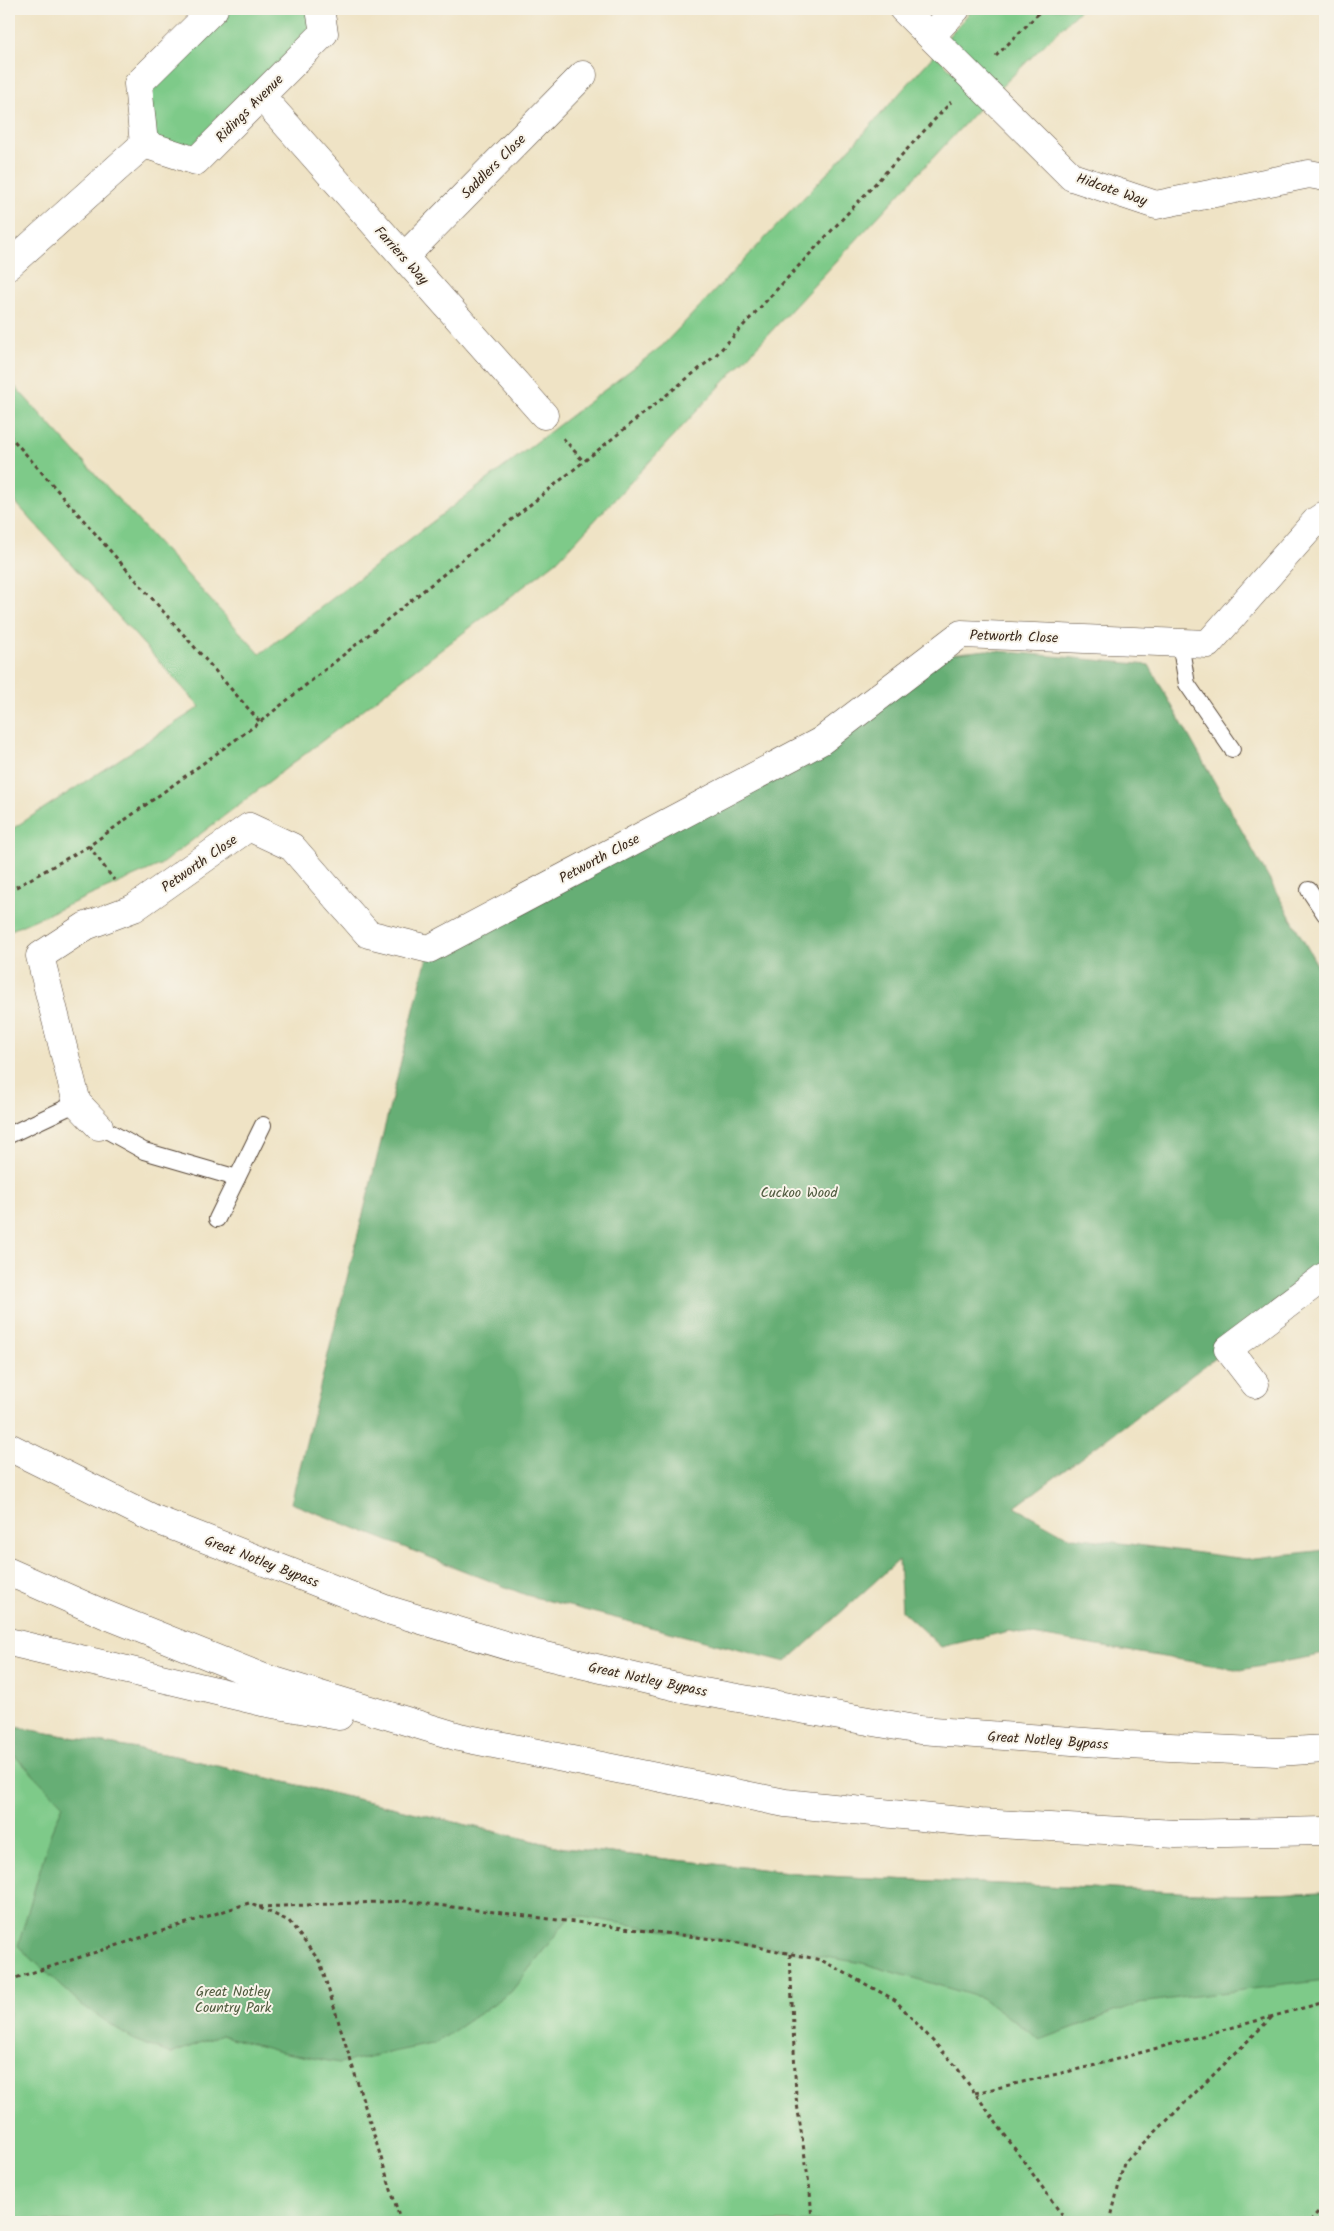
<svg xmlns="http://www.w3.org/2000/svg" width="1334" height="2231" font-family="Kalam,sans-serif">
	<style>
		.green { fill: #7eca89; stroke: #5c7a54 }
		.forest { fill: #66ae75; stroke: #506c4a }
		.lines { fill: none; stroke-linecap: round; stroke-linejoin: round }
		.lane-casing { stroke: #564637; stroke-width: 18 }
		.street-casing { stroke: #564637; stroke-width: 29 }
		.highway-casing { stroke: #564637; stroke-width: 29 }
		.path { stroke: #564637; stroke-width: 3; stroke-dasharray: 4 4; stroke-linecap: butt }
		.lane { stroke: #fff; stroke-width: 16 }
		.street { stroke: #fff; stroke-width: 28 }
		.highway { stroke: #fff; stroke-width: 28 }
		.labels { text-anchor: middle; stroke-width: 4; stroke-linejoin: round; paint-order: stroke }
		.street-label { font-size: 14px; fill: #3b2a1e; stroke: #f7f3e8 }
		.park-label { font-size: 14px; fill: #4f5a3e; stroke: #f7f3e8 }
	</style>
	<rect width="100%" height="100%" fill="#f7f3e8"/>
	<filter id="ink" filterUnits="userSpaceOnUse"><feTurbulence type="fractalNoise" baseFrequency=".02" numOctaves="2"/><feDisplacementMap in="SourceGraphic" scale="10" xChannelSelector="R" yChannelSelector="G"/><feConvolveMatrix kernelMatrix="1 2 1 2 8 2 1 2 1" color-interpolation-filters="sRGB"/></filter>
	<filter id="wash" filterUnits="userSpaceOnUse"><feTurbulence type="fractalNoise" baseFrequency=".0096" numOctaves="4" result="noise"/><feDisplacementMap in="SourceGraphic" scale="20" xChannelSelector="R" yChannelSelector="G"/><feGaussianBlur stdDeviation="1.12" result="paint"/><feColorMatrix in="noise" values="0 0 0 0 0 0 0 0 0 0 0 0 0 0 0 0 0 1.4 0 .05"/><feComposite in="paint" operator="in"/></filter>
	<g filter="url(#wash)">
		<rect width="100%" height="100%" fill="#efe3c5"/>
		<g class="green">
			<path d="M223,9h91l5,23 -123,124 -47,-17 -5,-52z"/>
			<path d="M973,9h108l-82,80 -53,-50z"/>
			<path d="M935,54l49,49 -427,458 -397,304 -151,66v-100l191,-124 -191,-212v-115l251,274 402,-308 173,-181z"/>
			<path d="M9,1726l166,30 389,92 262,28 415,19 84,-3v330h-1316z"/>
		</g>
		<g class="forest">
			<path d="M987,650l162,15 176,314v297l-310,231 52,29 179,23 79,-9v104l-84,16 -232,-39 -68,16 -39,-36 -3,-51 -113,102 -260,-67 -235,-92 137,-550 521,-299z"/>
			<path d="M9,1726l166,30 389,92 262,28 415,19 84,-3v88l-186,23 -99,37 -58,-42 -120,-35 -291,-48 -60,77 -75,51 -97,20 -63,-12 -55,-16 -50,19 -37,-14 -52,-35 -64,-59 32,-111 13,-30 -54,-55z"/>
		</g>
	</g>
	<g filter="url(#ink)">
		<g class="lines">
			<g class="lane-casing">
				<g id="lane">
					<path d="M1180,643l7,41 45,65"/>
					<path d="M1309,890l16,24"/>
					<path d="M99,1126l45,25 93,27"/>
					<path d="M9,1135l68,-32"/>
					<path d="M217,1219l46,-94"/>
				</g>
			</g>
			<g class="street-casing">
				<g id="street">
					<path d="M903,9l169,168 84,28 153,-31 16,3"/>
					<path d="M931,36l25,-27"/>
					<path d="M261,96l283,319"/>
					<path d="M144,144l52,17 128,-128 -4,-24"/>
					<path d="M404,257l179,-182"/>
					<path d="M9,265l135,-121 -6,-60 76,-75"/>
					<path d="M99,1126l-22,-23 -37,-147 46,-30 48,-18 115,-81 43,20 76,87 61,15 392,-208 140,-107 247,10 108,-123 9,-6"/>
					<path d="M1255,1384l-27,-35 97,-73"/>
				</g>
			</g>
			<g class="highway-casing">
				<g id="highway">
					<path d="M9,1447l143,71 233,91 136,41 160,38 239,42 207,15 150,7 48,-3"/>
					<path d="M9,1572l95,42 160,64 195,59 326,66 195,20 196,11 149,-3"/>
					<path d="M9,1642l253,60 77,14"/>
				</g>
			</g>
			<g class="path">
				<path d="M996,56l47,-47"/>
				<path d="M9,435l251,287"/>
				<path d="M563,438l21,24"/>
				<path d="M89,846l25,34"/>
				<path d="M9,891l80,-45 171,-124 455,-366 236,-254"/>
				<path d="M259,1907l145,-6 325,40 92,19 74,40 60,65 112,157"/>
				<path d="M790,1954l6,143 14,94 2,31"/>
				<path d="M9,1980l240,-77 40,18 31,41 81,260"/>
				<path d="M975,2093l117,-27 233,-64"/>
				<path d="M1110,2222l14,-59 148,-146"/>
				<path d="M1310,2222l15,-17"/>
			</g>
			<use href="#lane" class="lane"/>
			<use href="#street" class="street"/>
			<use href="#highway" class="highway"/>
		</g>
	</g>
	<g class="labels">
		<g class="street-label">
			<text transform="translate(249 108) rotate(-45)" y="5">Ridings Avenue</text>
			<text transform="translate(493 166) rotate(-45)" y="5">Saddlers Close</text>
			<text transform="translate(1112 189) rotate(19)" y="5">Hidcote Way</text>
			<text transform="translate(402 255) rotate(48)" y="5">Farriers Way</text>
			<text transform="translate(1014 636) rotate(2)" y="5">Petworth Close</text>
			<text transform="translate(599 858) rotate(-28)" y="5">Petworth Close</text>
			<text transform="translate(199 863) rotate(-35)" y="5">Petworth Close</text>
			<text transform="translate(262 1561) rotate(21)" y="5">Great Notley Bypass</text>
			<text transform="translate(648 1679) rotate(12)" y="5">Great Notley Bypass</text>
			<text transform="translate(1048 1740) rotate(4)" y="5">Great Notley Bypass</text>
		</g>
		<g class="park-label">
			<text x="799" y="1197">Cuckoo Wood</text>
			<text x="233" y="1996">Great Notley<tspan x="233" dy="16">Country Park</tspan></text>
		</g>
	</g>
	<rect width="1334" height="2231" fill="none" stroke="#f7f3e8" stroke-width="30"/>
</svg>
